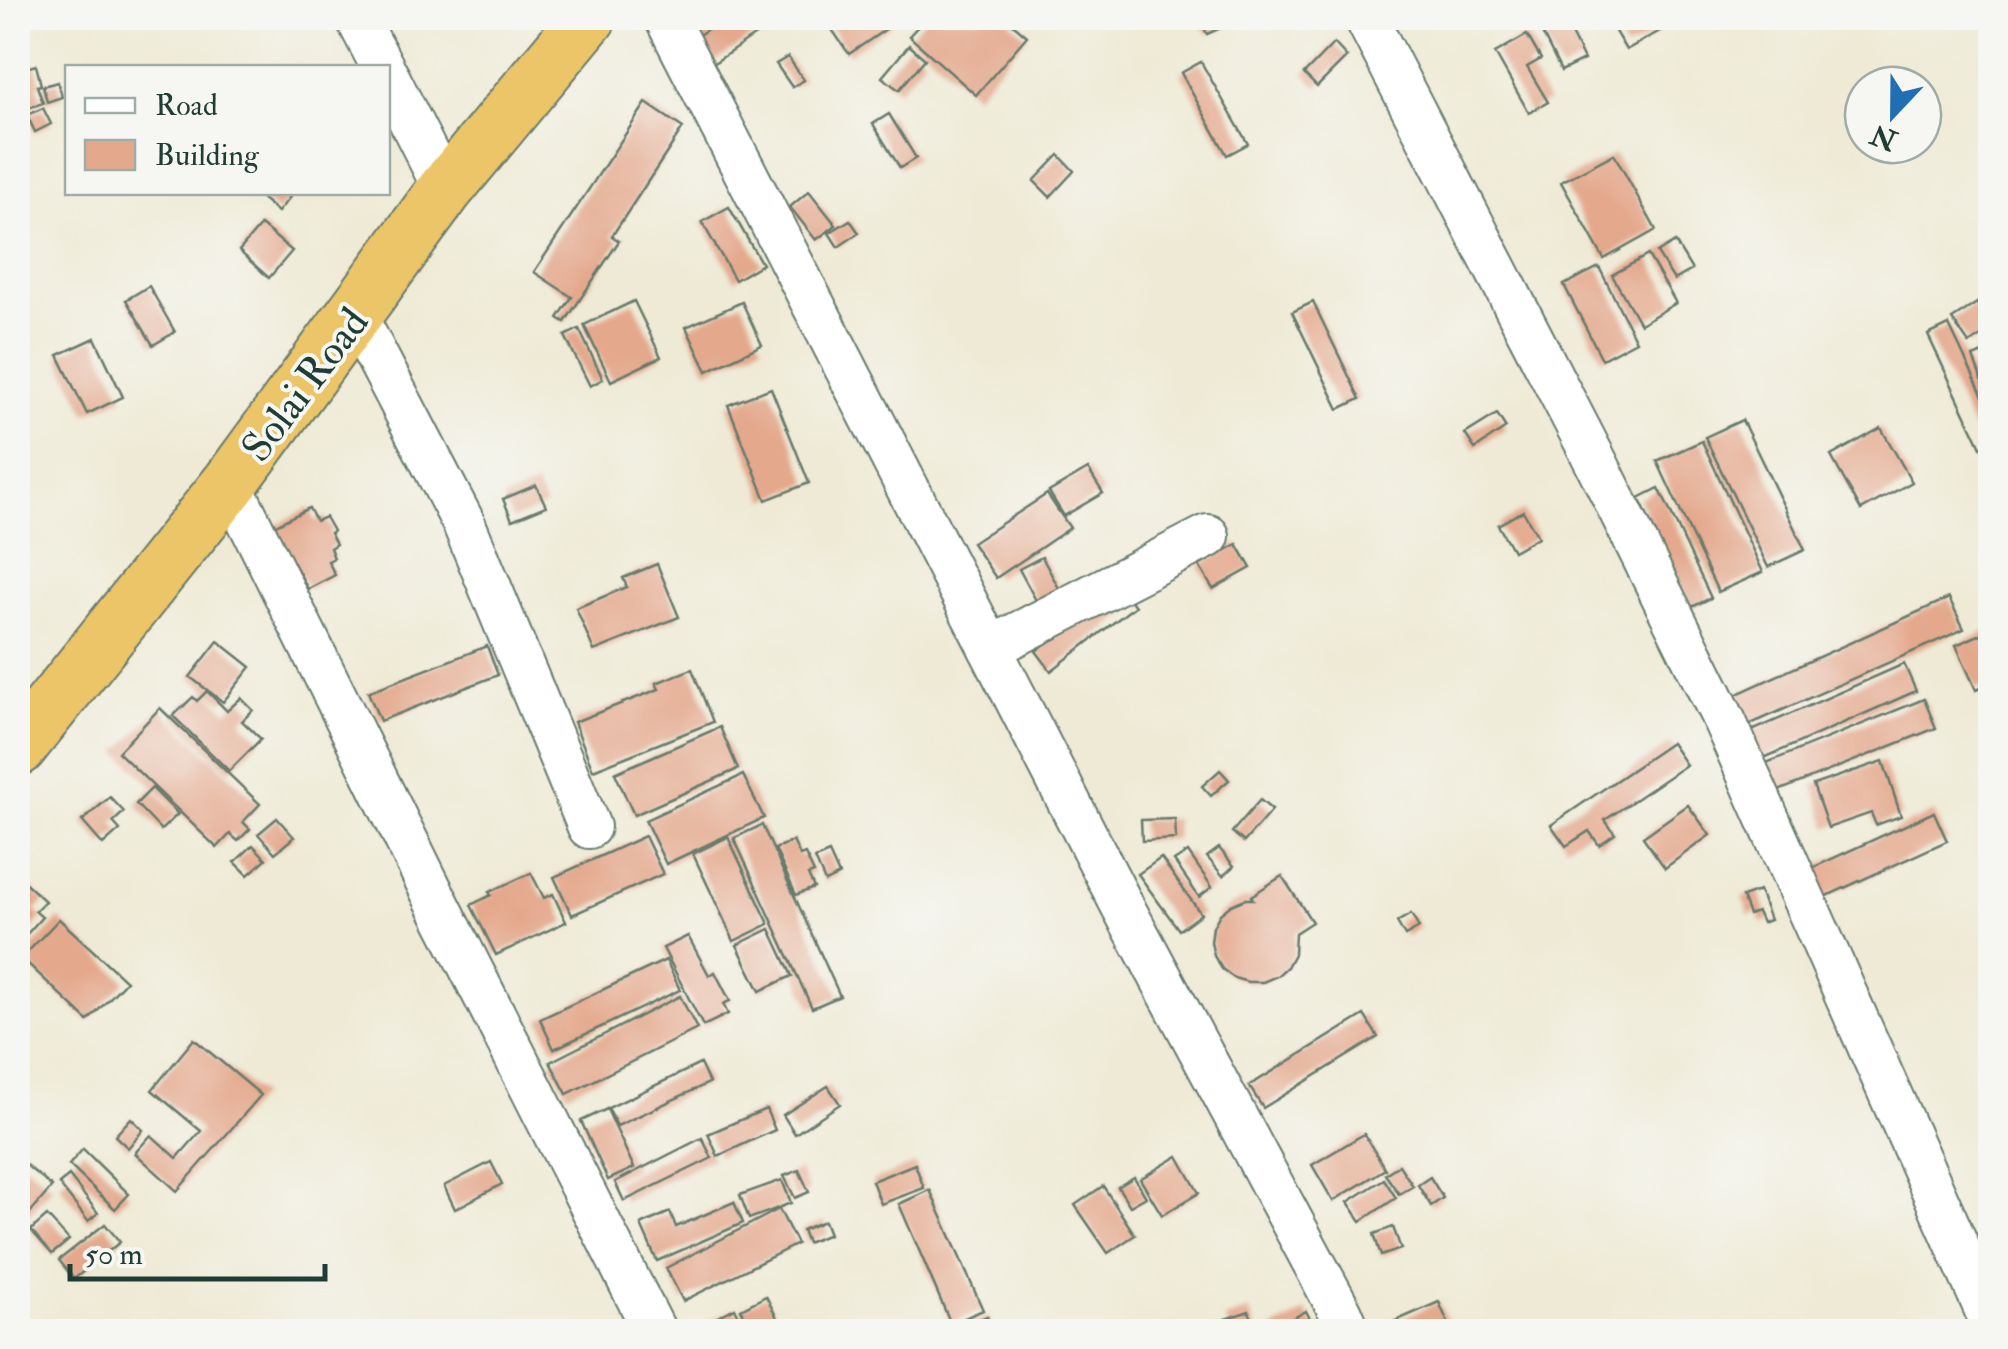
<svg xmlns="http://www.w3.org/2000/svg" width="2008" height="1349" font-family="'IM FELL Double Pica',serif">
	<style>
		.building { fill: #e4a98d }
		.lines { fill: none; stroke-linecap: round; stroke-linejoin: round }
		.minor-casing { stroke: #677a6c; stroke-width: 46 }
		.highway-casing { stroke: #677a6c; stroke-width: 59 }
		.minor { stroke: #fff; stroke-width: 42 }
		.highway { stroke: #edc569; stroke-width: 55 }
		.labels { text-anchor: middle; stroke-width: 8; stroke-linejoin: round; paint-order: stroke }
		.street-label { font-size: 42px; fill: #1f3d34; stroke: #f6f6f2 }
	</style>
	<rect width="100%" height="100%" fill="#f6f6f2"/>
	<filter id="ink" filterUnits="userSpaceOnUse"><feTurbulence type="fractalNoise" baseFrequency=".01" numOctaves="2"/><feDisplacementMap in="SourceGraphic" scale="20" xChannelSelector="R" yChannelSelector="G"/><feConvolveMatrix kernelMatrix="1 2 1 2 8 2 1 2 1" color-interpolation-filters="sRGB"/></filter>
	<filter id="wash" filterUnits="userSpaceOnUse"><feTurbulence type="fractalNoise" baseFrequency=".0048" numOctaves="4" result="noise"/><feDisplacementMap in="SourceGraphic" scale="40" xChannelSelector="R" yChannelSelector="G"/><feGaussianBlur stdDeviation="2.25" result="paint"/><feColorMatrix in="noise" values="0 0 0 0 0 0 0 0 0 0 0 0 0 0 0 0 0 1.4 0 .05"/><feComposite in="paint" operator="in"/></filter>
	<g filter="url(#wash)">
		<rect width="100%" height="100%" fill="#eeead5"/>
		<g id="blocks">
			<g class="building">
				<path d="M724,18h21l12,16 -52,35 -18,-26z"/>
				<path d="M824,18h63l5,7 -43,29z"/>
				<path d="M926,18h80l21,18 -51,59 -67,-59z"/>
				<path d="M1199,18h44l-36,16z"/>
				<path d="M1607,18h76l-57,32z"/>
				<path d="M1566,24l18,36 -23,11 -18,-36z"/>
				<path d="M1527,35l14,24 -14,8 21,35 -19,11 -34,-60z"/>
				<path d="M1334,43l13,14 -30,30 -13,-13z"/>
				<path d="M909,45l16,14 -26,31 -17,-13z"/>
				<path d="M788,57l16,23 -12,7 -16,-23z"/>
				<path d="M1201,62l47,82 -21,11 -46,-82z"/>
				<path d="M36,65l5,20 -4,1 6,17 -19,6 -4,-13 -2,1v-27z"/>
				<path d="M58,82l4,15 -15,5 -4,-16z"/>
				<path d="M646,103l37,25 -71,108 7,5 -54,81 -7,-4 14,-21 -38,-25z"/>
				<path d="M43,108l8,16 -16,8 -8,-17z"/>
				<path d="M889,114l27,44 -16,10 -27,-44z"/>
				<path d="M1614,154l42,76 -52,29 -43,-77z"/>
				<path d="M1059,155l15,16 -24,26 -16,-16z"/>
				<path d="M809,191l27,34 -20,15 -26,-33z"/>
				<path d="M254,192h40l-16,20z"/>
				<path d="M729,207l33,57 -27,16 -33,-58z"/>
				<path d="M850,220l9,13 -21,14 -9,-14z"/>
				<path d="M261,225l31,26 -23,27 -30,-27z"/>
				<path d="M1675,242l17,28 -18,10 -17,-27z"/>
				<path d="M1648,255l28,48 -36,21 -28,-49z"/>
				<path d="M1599,267l37,74 -34,18 -38,-74z"/>
				<path d="M149,286l26,46 -22,13 -27,-45z"/>
				<path d="M634,301l27,56 -50,24 -27,-56z"/>
				<path d="M742,302l20,43 -55,26 -21,-44z"/>
				<path d="M1313,302l47,97 -21,10 -47,-97z"/>
				<path d="M1977,303l13,20v7l-21,14 -17,-25z"/>
				<path d="M1949,325l41,86v31l-9,5 -53,-112z"/>
				<path d="M579,329l24,50 -13,7 -25,-50z"/>
				<path d="M95,338l28,59 -36,17 -29,-59z"/>
				<path d="M1990,350v52l-17,-45z"/>
				<path d="M771,388l38,95 -43,17 -38,-95z"/>
				<path d="M1497,414l9,14 -31,21 -10,-15z"/>
				<path d="M1742,420l63,130 -37,17 -63,-130z"/>
				<path d="M1881,428l31,54 -51,28 -30,-54z"/>
				<path d="M1702,441l61,131 -45,20 -61,-131z"/>
				<path d="M1088,469l15,24 -39,23 -15,-24z"/>
				<path d="M536,485l10,21 -34,14 -9,-21z"/>
				<path d="M1659,488l52,110 -21,10 -51,-110z"/>
				<path d="M1047,494l23,34 -74,50 -24,-35z"/>
				<path d="M309,508l7,13 9,-4 8,14 -3,2 6,11 -6,4 4,10 -6,3 7,14 -27,14 -34,-63z"/>
				<path d="M1523,511l15,26 -25,14 -15,-26z"/>
				<path d="M1237,544l14,24 -38,21 -14,-23z"/>
				<path d="M1042,557l19,35 -23,12 -19,-35z"/>
				<path d="M657,564l22,53 -85,34 -18,-43 51,-21 -4,-9z"/>
				<path d="M1120,586l15,20 -84,65 -15,-20z"/>
				<path d="M1949,598l15,31 -222,99 -14,-30z"/>
				<path d="M1990,630v54l-14,6 -20,-45z"/>
				<path d="M218,641l33,26 -28,35 -33,-25z"/>
				<path d="M487,646l11,29 -118,46 -12,-29z"/>
				<path d="M1904,664l12,27 -159,70 -12,-27z"/>
				<path d="M692,669l21,53 -120,48 -19,-48 85,-33 -3,-6z"/>
				<path d="M207,691l20,20 14,-13 12,12 -11,11 19,18 -32,32 -56,-55 20,-19 4,4z"/>
				<path d="M1924,699l12,29 -165,66 -12,-28z"/>
				<path d="M160,708l100,96 -17,18 7,7 -12,12 -8,-7 -13,14 -99,-96z"/>
				<path d="M720,727l18,42 -104,46 -19,-42z"/>
				<path d="M1671,743l15,22 -81,55 10,14 -16,11 -10,-14 -23,15 -15,-21z"/>
				<path d="M1883,761l18,55 -25,9 -5,-12 -43,15 -15,-43z"/>
				<path d="M1220,770l9,10 -18,16 -9,-10z"/>
				<path d="M743,775l21,43 -98,46 -21,-44z"/>
				<path d="M152,788l26,26 -17,16 -25,-26z"/>
				<path d="M110,797l14,15 -11,10 7,8 -17,15 -21,-24z"/>
				<path d="M1260,800l12,10 -28,32 -12,-10z"/>
				<path d="M1688,805l22,30 -45,33 -22,-31z"/>
				<path d="M1934,812l13,29 -131,60 -13,-29z"/>
				<path d="M277,818l17,19 -19,16 -17,-19z"/>
				<path d="M1175,819l1,20 -34,2 -1,-21z"/>
				<path d="M762,825l78,171 -28,12 -78,-170z"/>
				<path d="M645,836l18,38 -91,41 -18,-38z"/>
				<path d="M728,837l41,87 -35,17 -41,-87z"/>
				<path d="M793,841l7,15 5,-2 9,19 -6,2 6,13 -18,7 -21,-46z"/>
				<path d="M253,845l13,14 -18,16 -13,-13z"/>
				<path d="M1219,848l15,18 -11,10 -16,-19z"/>
				<path d="M1188,852l24,35 -13,10 -25,-36z"/>
				<path d="M829,853l10,22 -14,7 -10,-23z"/>
				<path d="M1161,858l40,56 -22,16 -41,-56z"/>
				<path d="M531,873l13,25 9,-4 13,28 -70,33 -25,-50 20,-10 -2,-3z"/>
				<path d="M18,876l27,25 -10,10 7,6 -24,27z"/>
				<path d="M1282,876l30,46 -17,11 -1,21 -7,13 -10,9 -14,6h-15l-14,-4 -12,-9 -8,-13 -3,-14 2,-15 7,-13 11,-9 14,-6h8l-2,-3z"/>
				<path d="M1759,891l11,29 -8,3 -5,-11 -8,3 -7,-18z"/>
				<path d="M1411,914l8,14 -14,8 -8,-14z"/>
				<path d="M59,919l67,62 -38,40 -66,-63z"/>
				<path d="M770,929l22,47 -32,15 -23,-46z"/>
				<path d="M688,936l21,39 6,-3 15,29 -7,3 5,10 -25,12 -40,-78z"/>
				<path d="M666,960l14,30 -126,59 -14,-30z"/>
				<path d="M680,996l17,33 -130,65 -17,-32z"/>
				<path d="M1364,1015l14,22 -115,71 -14,-22z"/>
				<path d="M194,1039l67,56 -84,96 -42,-38 16,-18 26,23 24,-27 -49,-41z"/>
				<path d="M700,1064l9,19 -92,43 -9,-18z"/>
				<path d="M828,1086l12,18 -45,30 -12,-19z"/>
				<path d="M607,1109l27,59 -26,12 -27,-59z"/>
				<path d="M766,1109l9,21 -57,26 -10,-22z"/>
				<path d="M131,1118l12,12 -15,18 -13,-12z"/>
				<path d="M1364,1134l21,35 -52,32 -21,-36z"/>
				<path d="M702,1138l10,20 -88,43 -9,-19z"/>
				<path d="M83,1149l46,45 -14,15 -46,-44z"/>
				<path d="M1178,1156l21,37 -37,22 -22,-36z"/>
				<path d="M491,1162l11,22 -47,25 -11,-23z"/>
				<path d="M25,1164l27,23 -29,34 -5,-5v-44z"/>
				<path d="M915,1164l9,24 -43,16 -9,-23z"/>
				<path d="M1399,1165l14,21 -14,8 -14,-20z"/>
				<path d="M799,1170l10,22 -14,6 -11,-22z"/>
				<path d="M69,1176l29,37 -10,8 -29,-37z"/>
				<path d="M1134,1177l12,20 -16,9 -12,-19z"/>
				<path d="M1430,1177l13,21 -12,8 -13,-21z"/>
				<path d="M1384,1179l12,19 -35,23 -13,-19z"/>
				<path d="M782,1180l9,23 -42,16 -9,-24z"/>
				<path d="M1103,1186l32,49 -27,18 -33,-48z"/>
				<path d="M930,1190l53,120 -32,14 -52,-120z"/>
				<path d="M734,1202l9,21 -86,38 -16,-36 29,-13 6,15z"/>
				<path d="M779,1209l18,35 -114,57 -17,-33z"/>
				<path d="M47,1216l22,24 -17,14 -21,-24z"/>
				<path d="M824,1221l5,13 -22,9 -5,-13z"/>
				<path d="M105,1224l15,18 -46,37 -15,-19z"/>
				<path d="M1393,1227l8,22 -20,7 -7,-22z"/>
				<path d="M766,1296l18,36h-32l-11,-23z"/>
				<path d="M1439,1302l13,30h-55l-4,-10z"/>
				<path d="M735,1308l12,24h-58z"/>
				<path d="M1249,1311l7,18 -8,3h-18l-5,-13z"/>
				<path d="M1306,1311l9,17 5,-2 3,6h-55z"/>
				<path d="M987,1316l8,16h-42z"/>
			</g>
		</g>
	</g>
	<g filter="url(#ink)">
		<use href="#blocks" fill-opacity="0" stroke="#677a6c" stroke-width="2.5"/>
		<g class="lines">
			<g class="minor-casing">
				<g id="minor">
					<path d="M357,18l26,50"/>
					<path d="M666,18l457,889 218,406 8,19"/>
					<path d="M1366,18l231,446 128,258 265,597"/>
					<path d="M388,77l57,113"/>
					<path d="M355,315l109,209 125,303"/>
					<path d="M230,483l201,407 224,442"/>
					<path d="M990,648l218,-112"/>
				</g>
			</g>
			<g class="highway-casing">
				<path id="highway" d="M18,748l212,-265 215,-293 143,-172"/>
			</g>
			<use href="#minor" class="minor"/>
			<use href="#highway" class="highway"/>
		</g>
	</g>
	<g class="labels">
		<g class="street-label">
			<text transform="translate(304 384) rotate(-53)" y="15">Solai Road</text>
		</g>
	</g>
	<rect width="2008" height="1349" fill="none" stroke="#f6f6f2" stroke-width="60"/>
	<rect x="65" y="65" width="325" height="130" fill="#f6f6f2" stroke="#a0aca6" stroke-width="2.5"/>
	<rect x="85" y="98" width="50" height="15" fill="#ffffff" stroke="#a0aca6" stroke-width="2.5"/>
	<text x="155" y="115" font-size="30" fill="#1f3d34">Road</text>
	<rect x="85" y="140" width="50" height="30" fill="#e4a98d" stroke="#a0aca6" stroke-width="2.5"/>
	<text x="155" y="165" font-size="30" fill="#1f3d34">Building</text>
	<g transform="translate(1893 115) rotate(202)"><circle r="48" fill="#f6f6f2" stroke="#a0aca6" stroke-width="2.5"/>
	<path d="M0-8L18 38L0 25L-18 38Z" fill="#1f6fb2"/>
	<text y="-15" font-size="28" font-weight="bold" text-anchor="middle" fill="#1f3d34">N</text>
	</g>
	<path d="M70 1264v15h255v-15" fill="none" stroke="#1f3d34" stroke-width="5"/>
	<text x="85" y="1264" font-size="30" fill="#1f3d34" stroke="#f6f6f2" stroke-width="8" paint-order="stroke">50 m</text>
</svg>
